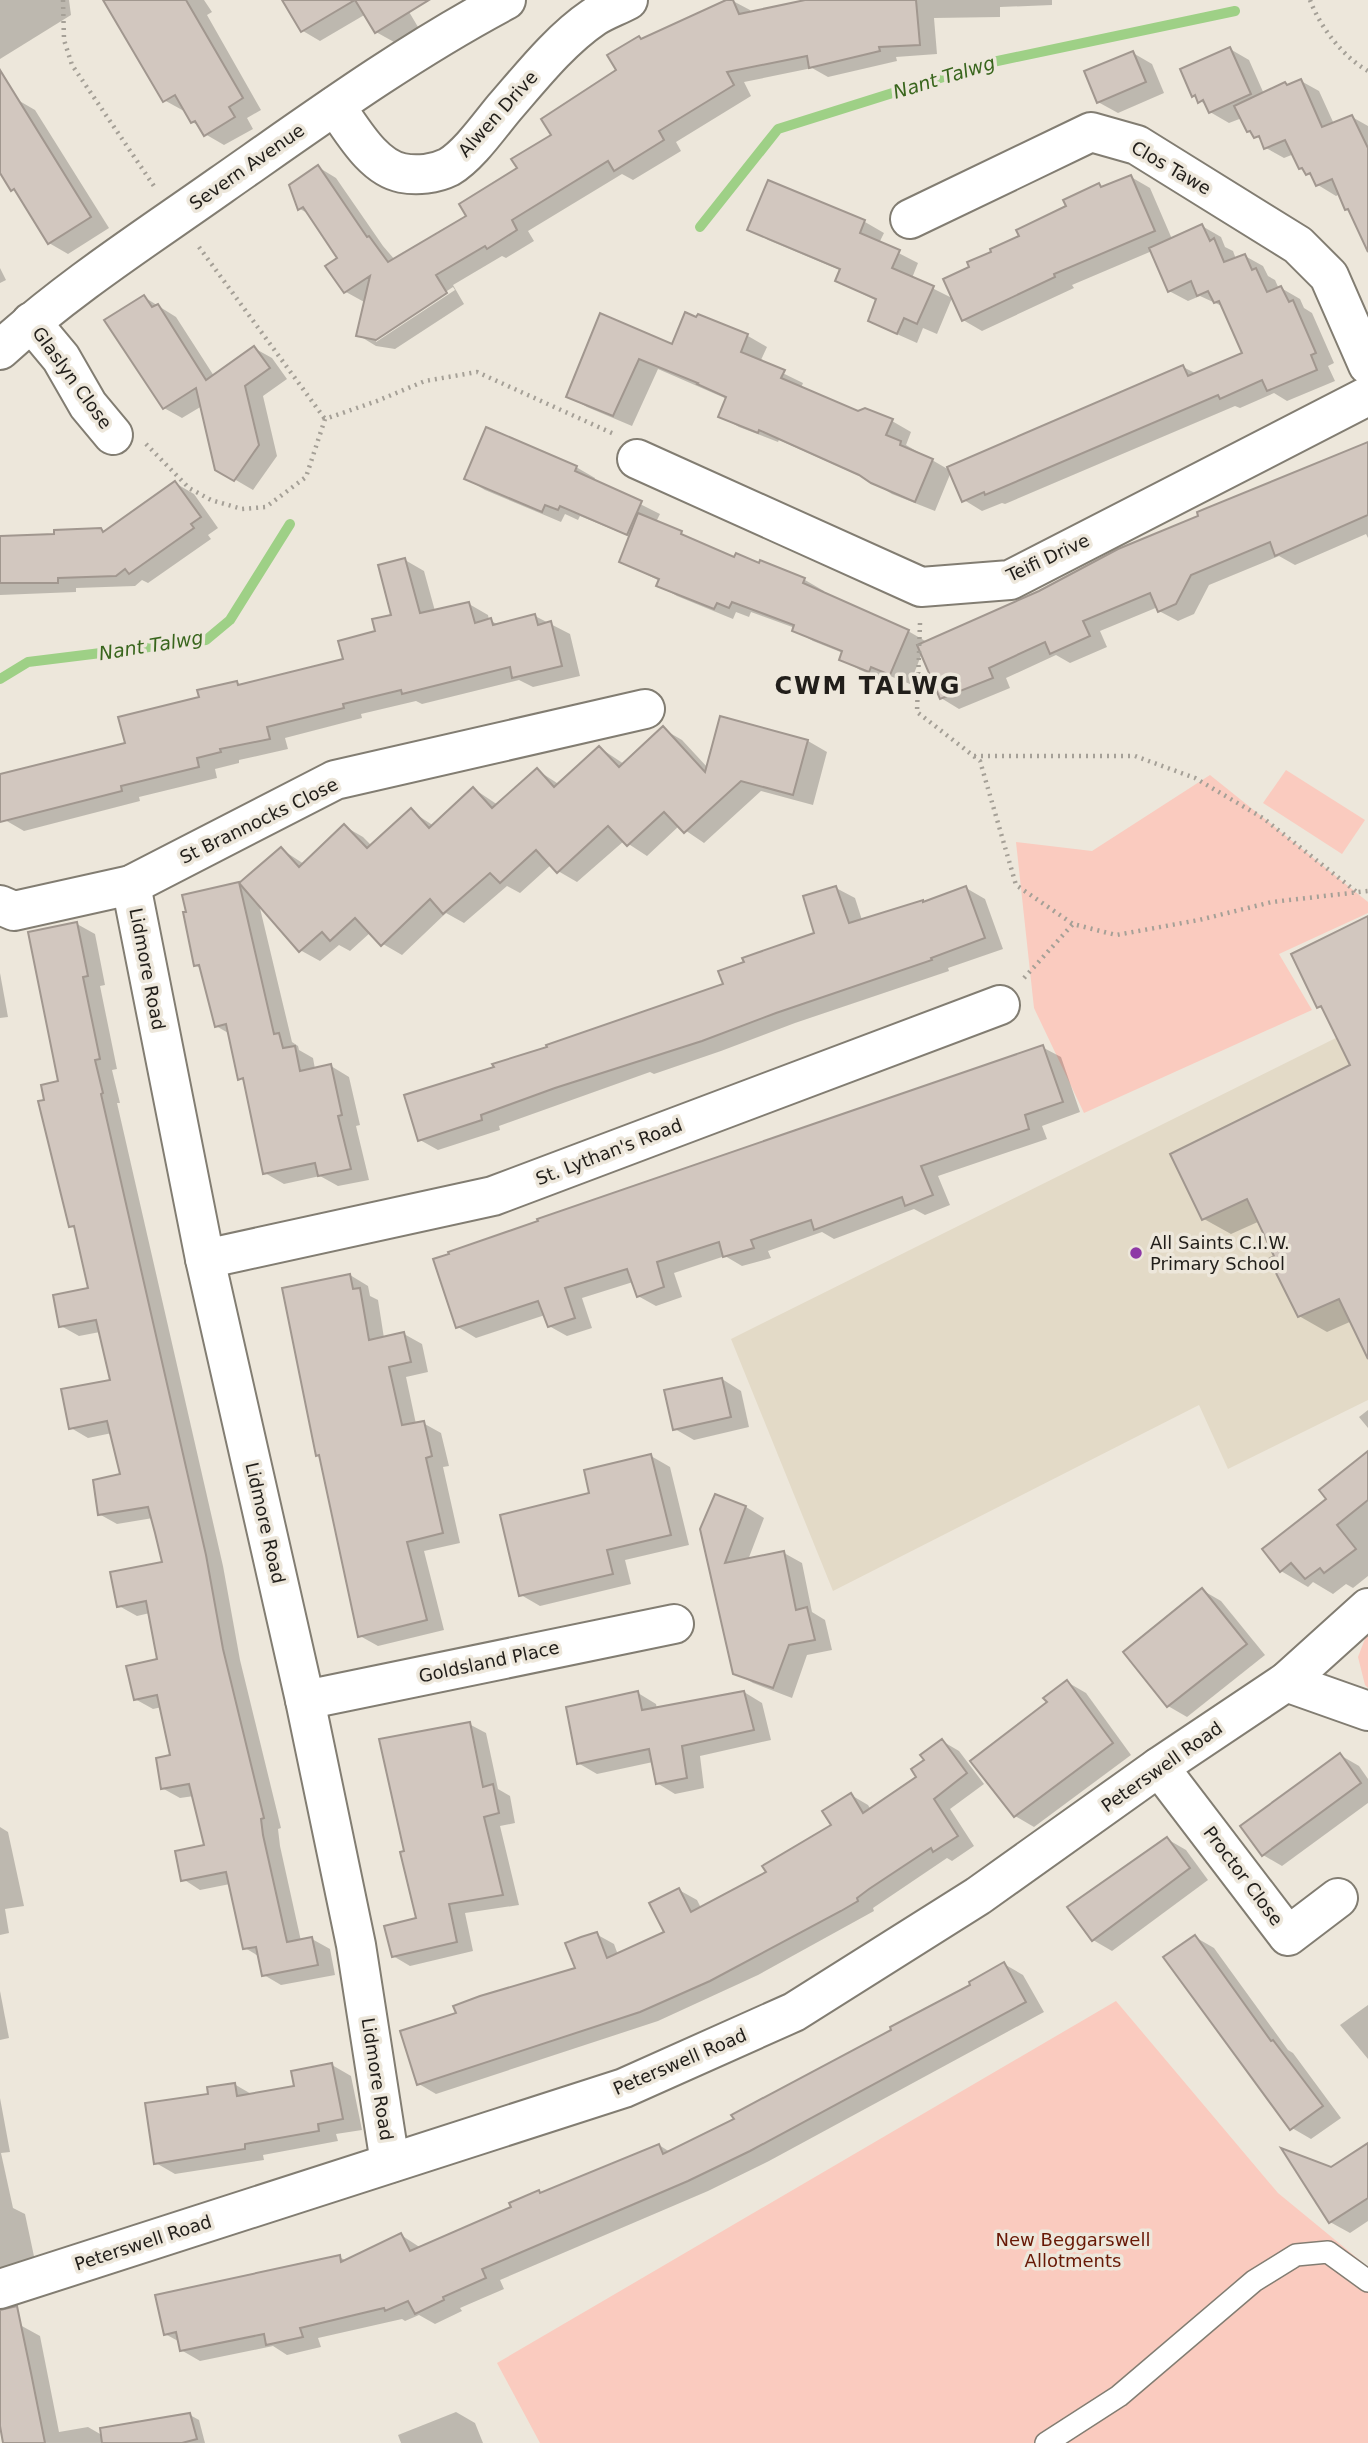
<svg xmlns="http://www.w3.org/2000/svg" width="1368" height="2443" font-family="'DejaVu Sans',sans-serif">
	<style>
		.built { fill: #e3dac7 }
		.green { fill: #facbbf }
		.shadow { fill: #0003; fill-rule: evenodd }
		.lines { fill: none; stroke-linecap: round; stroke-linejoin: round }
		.stream { stroke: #9ed086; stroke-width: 10 }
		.building { fill: #d2c7bf; stroke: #a1978f; stroke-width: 2 }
		.service-casing { stroke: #827d72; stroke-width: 24 }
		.minor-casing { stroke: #827d72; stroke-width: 42 }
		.path { stroke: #a5a097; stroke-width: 4.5; stroke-dasharray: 2 5; stroke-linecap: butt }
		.service { stroke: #fff; stroke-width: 21 }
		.minor { stroke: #fff; stroke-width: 38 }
		.poi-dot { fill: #8e38a6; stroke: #ede7db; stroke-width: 2.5 }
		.labels { text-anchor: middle; stroke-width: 7; stroke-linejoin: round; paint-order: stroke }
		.street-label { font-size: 18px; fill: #211e1a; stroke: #ede7db }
		.poi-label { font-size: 18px; fill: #211e1a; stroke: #ede7db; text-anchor: start }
		.park-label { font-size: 18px; fill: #671805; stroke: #ede7db }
		.water-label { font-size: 19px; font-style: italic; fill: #38651c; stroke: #ede7db }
		.district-label { font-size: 24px; font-weight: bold; letter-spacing: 2px; fill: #211e1a; stroke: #ede7db }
	</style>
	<rect width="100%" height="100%" fill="#ede7db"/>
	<path class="built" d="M1368,1022v378l-140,69 -29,-64 -366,186 -102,-252z"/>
	<g class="green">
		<path d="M1286,770l79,50 -23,34 -79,-51z"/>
		<path d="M1210,775l158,127v11l-89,41 33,56 -228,103 -50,-105 -18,-166 76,9z"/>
		<path d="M1368,1631v57l-3,-3 -7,-28z"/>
		<path d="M1116,2001l162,192 90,74v176h-828l-43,-80z"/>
	</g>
	<g class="shadow">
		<path d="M0,0h69l2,15 -71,44z"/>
		<path d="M105,0h99l8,12 -5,3 54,95 -14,8 6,11 -29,16 -19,-11 -5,-8 -8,-4 -6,-12 -2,1 -20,-11z"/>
		<path d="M284,0h118l16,27 -24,15 -18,-10 -10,-18 -46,27 -17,-10z"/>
		<path d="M731,0l19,10 1,3 62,-13h239v5l-52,2v10l-66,1 3,36 -41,3 1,4 -69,16 -16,-9 -68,14 7,14 -75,46 5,9 -48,29 -11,-6 -94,57 6,10 -28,17 -4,-2 -49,29 11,19 -69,45 -19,-3 -18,-11 8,-32 -20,-11 -7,-34 -28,-43 -11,-6 18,-42 18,11 47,68 12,14 74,-44 150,-146 23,-30zM453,287l2,3 -79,52v-4z"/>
		<path d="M1230,49l19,11 15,34 37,-13 18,10 15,33 18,-7 16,9v108l-16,-22 -6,-3 -6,-15 -4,2 -18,-11 -3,-6 -15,-11 -6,-14 -10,4 -18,-10 -3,-7 -14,-10 -7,-13 -13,5 -19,-11 -2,-6 -15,-10z"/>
		<path d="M1133,53l19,11 12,29 -46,20 -20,-11z"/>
		<path d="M16,99l19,11 74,118 -41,26 -19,-11 -30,-49 -7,-5 -12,-19v-62z"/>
		<path d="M1131,177l19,11 22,51 30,-13 19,11 4,10 8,4 3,8 9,-3 18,10 5,10 7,4 4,9 2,-1 19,11 4,9 8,5 22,50 -6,3 7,15 -48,20 -13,-8 -34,15 -5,-2 -230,98 -3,-1 -20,8 -18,-11 -13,-28 -16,39 -43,-17 -23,-14 -90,-40 -1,2 -39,-15 -19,-11 7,-17 -69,-30 -26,57 -45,-19 -19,-11 33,-80 72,30 26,-30 49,20 19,11 -7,15 43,21 -2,5 57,25 34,8 19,11 -5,13 45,26 232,-104 14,7 47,-20 -20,-47 -24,-11 -12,5 -19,-10 -17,-40 -80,34 2,3 -92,43 -19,-11 9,-52 127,-83 5,3z"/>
		<path d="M769,182l96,40 19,11 -5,10 39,20 -6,15 40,20 -15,36 -14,-6 -6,15 -27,-12 -20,-11 7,-19 -40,-20 5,-10 -74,-31 -19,-11z"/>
		<path d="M0,268l6,12 -6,3z"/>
		<path d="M144,297l32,20 38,59 40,-28 18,10 15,21 -24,17 14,60 -24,34 -36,-21 -15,-63 -20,12 -18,-10z"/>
		<path d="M1368,443v95l-2,-4 -71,31 -16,-9 -70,29 -15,29 -16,7 -19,-10 -1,-4 -58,24 7,16 -37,16 -14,-8 -50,23 4,10 -51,21 -18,-11 -19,-45 -12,31 -20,-8 -2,6 -28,-12 -19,-11 2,-6 -30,-12 -19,-11 1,-2 -44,-16 -2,5 -13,-5 -3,7 -56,-23 -19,-11 2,-4 -39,-19 10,-25 -51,-21 -2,4 -13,-6 -4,8 -76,-32 -19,-11 110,-12 19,11 -1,3 66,33 -4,8 79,37 25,6 1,-3 44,18 19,11 -2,3 86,37 19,11z"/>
		<path d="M175,483l19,11 24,34 -10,7 3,4 -63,44 -6,-3 -7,6 -59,2v4l-76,3v-58l56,-1 44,-6 5,3z"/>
		<path d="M405,560l19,11 11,40 34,-7 19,11 1,5 10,5 36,-9 35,18 10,42 -47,11 -14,-7 -97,24 -6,-3 -55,13 1,4 -77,20 3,11 -49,11v3l-24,6 2,9 -78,19 1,4 -116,30 -19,-11 -5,-23v-21l127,-31 74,-46 36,-16 4,3 104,-26 48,-43z"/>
		<path d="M721,718l87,23 19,11 -14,53 -52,-14 -57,52 -25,-17 -32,30 -23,-15 -47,41 -19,-11 -6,-7 -32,29 -13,-7 -43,37 -18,-10 -44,42 -19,-11 -12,-12 -21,19 -11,-6 -19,16 -20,-11 -41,-46 33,138 6,4 1,4 14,8 2,11 16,-3 18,11 11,48 -4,1 13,54 -31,6 -18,-10 -36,8 -19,-11 -20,-91 -5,-4 -10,-44 -14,-8 -14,-57 -7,-4 43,-81 43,-35 23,15 40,-38 19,11 9,9 39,-35 23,15 40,-37 24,16 39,-35 23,15 40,-37 24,16 39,-35 19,11 26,28z"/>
		<path d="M836,888l19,10 7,22 60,-19 3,2 41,-15 19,11 18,50 -55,19 1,3 -154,52 -74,28 -67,23 -4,-2 -151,54 1,4 -62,20 -18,-10 76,-72 229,-83 91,-51z"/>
		<path d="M1368,918v437l-16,-34 -25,11 -28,-16 -39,-95 -29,13 -27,-15 148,-153 -28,-56 -5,-3z"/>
		<path d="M77,924l18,10 10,51 -5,1 17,83 -5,1 8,33h-3l106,463 17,94 41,168 -3,1 2,17 21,95 11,-2 18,10 5,26 -54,10 -17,-10 -4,-18 -15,-9 -15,-64 -30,6 -17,-11 23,-32 -12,-51 -14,2 -18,-10 10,-31 -10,-50 -9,2 -18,-10 24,-39 -9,-47 -13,3 -18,-10 45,-42 -11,-46 -36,6 -18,-10 23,-38 -10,-43 -24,5 -17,-10 41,-47 -12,-49 -21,4 -18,-10 29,-36 -13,-60 -6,-4 -25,-125 14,-19z"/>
		<path d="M0,973l8,44 -8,1z"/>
		<path d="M1042,1047l19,10 19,55 -38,14 5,13 -109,37 12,29 -25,10 -11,-6 -80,30 -12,-7 -54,19 3,7 -29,8 -17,-10 -51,17 8,24 -26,9 -18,-10 -5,-14 -51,16 10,30 -25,8 -18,-10 -4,-11 -69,23 -18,-11z"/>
		<path d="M350,1275l18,11 2,10 8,4 6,38 20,-4 18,10 6,28 -22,5 10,47 7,-1 18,10 8,33 -6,1 17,76 -36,8 20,79 -66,16 -18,-10 -38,-179 -5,-2z"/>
		<path d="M722,1379l19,12 8,36 -55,13 -19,-11z"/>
		<path d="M1368,1410v18l-9,-11z"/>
		<path d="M1368,1453v123l-15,12 -7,-4 -13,10 -20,-12 -5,5 -27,-16 48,-71z"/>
		<path d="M651,1456l19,11 19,78 -64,15 6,24 -91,22 -19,-11 70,-101z"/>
		<path d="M716,1496l30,11 18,11 -16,42 36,-7 18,10 10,49 13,8 7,30 -25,5 -15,43 -39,-15 -19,-11z"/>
		<path d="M1202,1590l19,11 44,54 -78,62 -19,-11z"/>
		<path d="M1067,1682l19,11 45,62 -97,72 -19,-11 34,-113z"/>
		<path d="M744,1692l18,11 9,37 -71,16 4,32 -29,6 -18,-11 -4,-21 -56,12 -19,-11 60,-70 18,11 1,5z"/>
		<path d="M469,1724l17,9 12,56 12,7 5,27 -15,3 19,79 -54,8 8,38 -63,15 -17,-10 25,-36 -12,-68z"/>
		<path d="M942,1741l17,10 25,33 -34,25 24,37 -22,15 -5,-3 -74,50 1,3 -116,64 -100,46 -222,73 -17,-10 39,-69 120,-46 18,-35 18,10 4,11 48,-22 13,-43 18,10 4,8 67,-35 65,-48 18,-30 17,10 3,5 48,-33 7,-17z"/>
		<path d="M1340,1755l19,11 9,13v24l-86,63 -19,-11z"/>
		<path d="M0,1827l8,5 16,74 -19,3 4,24 -9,2z"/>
		<path d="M1167,1839l19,11 22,30 -96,71 -19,-11z"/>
		<path d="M1195,1937l19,11 74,102 5,3 48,65 -30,21 -19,-11z"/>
		<path d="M1004,1964l19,11 21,37 -275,149 -61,30 -208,89 4,9 -44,19 2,3 -27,13 -16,-9 -14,6 -3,-2 -84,19 3,9 -34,8 -14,-9 -73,15 -19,-11 -1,-8 -15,-8 174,-77 8,4 54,-26 20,13 92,-40 26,-16 4,2 116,-49 11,7 66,-32 236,-135z"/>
		<path d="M0,1991l9,47 -9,2z"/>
		<path d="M1368,2005v54l-28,-34z"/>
		<path d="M332,2065l19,11 11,54 -26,4 2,7 -75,14 1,5 -89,14 -19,-11 78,-79 19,11 43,-8z"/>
		<path d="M0,2098l10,54 -9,1 12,55 12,6 10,47 -35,8z"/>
		<path d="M1368,2145v76l-18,12 -20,-11 1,-53z"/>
		<path d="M20,2325l20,11 19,96 29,-5 19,11 1,5h-103l-5,-26v-88z"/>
		<path d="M456,2412l19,11 8,20h-82l-3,-8z"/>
		<path d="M190,2415l9,5 6,23h-60z"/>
	</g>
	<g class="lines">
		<g class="stream">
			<path d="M700,227l78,-98 210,-66 247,-52"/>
			<path d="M0,679l28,-17 178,-22 24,-20 60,-96"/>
		</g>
	</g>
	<g class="building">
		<path d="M103,0h83l57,98 -14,9 6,10 -31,19 -9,-15 -4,2 -16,-28 -12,7z"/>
		<path d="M282,0h147l-54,33 -20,-33 -54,32z"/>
		<path d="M726,0h7l6,14 66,-14h111l4,45 -41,2 1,4 -71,17 -2,-12 -80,16 7,13 -75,46 5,9 -50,31 -6,-10 -96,59 5,10 -30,19 -2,-3 -49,29 11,18 -71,47 -20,-4 14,-60 -26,17 -19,-27 12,-8 -34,-51 -5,3 -9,-25 29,-20 49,72 2,-1 19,26 78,-46 -7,-12 58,-36 -6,-9 40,-24 -10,-16 75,-49 -9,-15 32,-19 2,3z"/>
		<path d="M1230,47l21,47 -42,19 -6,-13 -5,3 -3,-8 -3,2 -12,-28z"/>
		<path d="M1133,51l13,31 -49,21 -13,-32z"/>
		<path d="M0,70l91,147 -43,27 -34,-55 -3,2 -11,-18z"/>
		<path d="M1301,79l21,48 30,-12 16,33v104l-20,-43 -3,1 -13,-31 -16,7 -6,-13 -4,2 -4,-7 -3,1 -14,-29 -21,9 -5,-13 -5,2 -4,-7 -3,1 -13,-26 51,-24 2,3z"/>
		<path d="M1131,175l24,56 -101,43 1,3 -93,44 -19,-42 26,-12 -2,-5 24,-10 -1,-3 29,-13 -3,-6 50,-24 -3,-6 36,-17 2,4z"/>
		<path d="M768,180l97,40 -5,13 40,17 -8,18 42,18 -17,38 -13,-6 -7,16 -29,-13 8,-22 -41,-18 5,-12 -93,-39z"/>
		<path d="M1202,224l8,17 4,-3 10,24 21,-8 7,16 4,-2 11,24 14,-6 8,16 4,-2 23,53 -5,2 6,15 -50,21 -5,-11 -42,19 -2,-4 -233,100 -1,-3 -22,10 -15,-35 236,-102 5,11 54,-23 -23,-52 -5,2 -6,-12 -11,5 -6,-15 -23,11 -19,-44z"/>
		<path d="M144,295l8,12 6,-3 48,76 48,-34 16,22 -25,18 14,59 -25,36 -19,-11 -19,-82 -33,21 -59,-89z"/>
		<path d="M685,312l11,5 2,-3 50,20 -7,18 44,18 -4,8 77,33 7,-3 28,11 -7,16 15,6 -1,4 33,14 -18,43 -44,-19 -12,-8 -100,-45 -1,3 -40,-16 8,-20 -29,-13 1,-1 -59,-24 -26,57 -47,-19 34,-84 72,31z"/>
		<path d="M486,427l91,39 -2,5 67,30 -15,34 -67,-29 -2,4 -13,-5 -3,7 -78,-33z"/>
		<path d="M1368,442v73l-93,41 -5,-14 -79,33 -15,29 -18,8 -8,-19 -67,28 7,15 -40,18 -5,-12 -56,26 4,10 -53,21 -23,-54 122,-54 79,-42 80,-33 -1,-4z"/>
		<path d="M175,481l26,36 -10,7 3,4 -65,46 -4,-5 -9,7 -58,2v5h-58v-47l54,-2v-4l47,-2 2,4z"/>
		<path d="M638,513l44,18 -1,3 53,23 2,-4 23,10 1,-3 45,18 -2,5 106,47 -19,45 -19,-8 -2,5 -30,-12 3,-9 -50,-20 2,-6 -62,-23 -3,6 -12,-5 -3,6 -58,-23 3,-7 -40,-17z"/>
		<path d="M405,558l15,55 49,-11 6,21 16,-5 2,7 42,-11 3,11 13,-4 11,45 -50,12 -2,-11 -108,27 -1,-4 -58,14 1,4 -77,19 3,12 -50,10 1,3 -24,6 2,9 -78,19 1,5 -122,31v-48l125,-31 -7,-26 81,-20 -2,-7 40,-9 1,4 105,-26 -5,-18 37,-10 -3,-12 19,-4 -13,-50z"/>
		<path d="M720,716l88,24 -15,55 -52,-14 -57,52 -20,-21 -37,34 -19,-20 -51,47 -21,-23 -36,33 -10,-10 -47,41 -13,-15 -49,47 -26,-28 -25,23 -8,-9 -23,20 -60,-69 42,-36 18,20 45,-43 23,24 44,-40 18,20 44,-41 19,21 45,-40 17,19 45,-41 20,21 44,-41 42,46z"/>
		<path d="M239,882l35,152 5,-1 4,15 12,-2 5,25 31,-7 11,51 -4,1 13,53 -33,7 -3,-13 -52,11 -20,-96 -5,2 -12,-56 -11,3 -16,-62 -5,1 -11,-54h3l-4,-17z"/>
		<path d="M836,886l13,37 74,-23v2l43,-16 19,52 -54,20 1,2 -156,53 -74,28 -147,47 -74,27 1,5 -64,21 -14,-46 90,-28 -2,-3 55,-17 -1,-2 177,-61 -5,-13 26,-9 -2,-4 72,-25 -11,-37z"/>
		<path d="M1368,916v443l-29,-60 -41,18 -29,-58 5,-3 -27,-57 -45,21 -32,-66 180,-89 -29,-59 -4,2 -26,-54z"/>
		<path d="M77,922l11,54 -5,1 17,82 -5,1 8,33 -2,1 105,461 17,94 41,169 -3,1 2,16 24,107 25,-5 6,28 -56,11 -6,-29 -13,2 -17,-77 -45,9 -6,-30 29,-6 -15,-61 -28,5 -5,-31 14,-3 -13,-60 -23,5 -8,-34 31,-7 -11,-58 -29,6 -7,-35 52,-10 -7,-29 -7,-26 -50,8 -5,-35 27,-6 -13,-53 -38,8 -8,-40 49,-9 -14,-60 -37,7 -6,-32 35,-7 -14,-62 -5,1 -31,-126 6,-1 -3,-15 17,-4 -30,-149z"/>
		<path d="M1043,1045l20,57 -38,13 4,14 -108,37 12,29 -28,11 -3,-9 -88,33 -3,-10 -60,20 3,8 -31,9 -4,-15 -62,20 7,25 -27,10 -10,-28 -62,19 10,30 -27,9 -10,-26 -82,27 -23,-69 16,-5 -1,-2 90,-31 -1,-2z"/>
		<path d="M350,1274l3,15 7,-1 9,52 35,-8 7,30 -22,5 13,58 22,-4 8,35 -6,2 17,75 -36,9 20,78 -69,17 -39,-182 -3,1 -34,-168z"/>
		<path d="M722,1378l9,39 -58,13 -9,-40z"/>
		<path d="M1368,1451v49l-31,25 19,24 -32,24 -4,-5 -15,11 -14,-16 -11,9 -18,-23 64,-50 -7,-9z"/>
		<path d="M651,1454l20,81 -64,15 6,24 -94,22 -19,-81 89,-22 -5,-23z"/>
		<path d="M715,1494l31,12 -21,57 59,-12 12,59 11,-3 8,33 -26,5 -16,43 -40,-14 -33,-145z"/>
		<path d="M1202,1588l45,56 -80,63 -44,-55z"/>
		<path d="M1067,1680l46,63 -99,74 -44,-56 77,-59 -4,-4z"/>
		<path d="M638,1691l4,19 102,-19 10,39 -72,16 5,32 -31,6 -7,-35 -72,15 -11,-57z"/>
		<path d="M470,1722l13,65 10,-3 6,29 -15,4 19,78 -54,9 8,38 -65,15 -8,-31 32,-8 -16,-66 4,-1 -25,-112z"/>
		<path d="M942,1739l25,34 -33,26 24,37 -25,16 -2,-4 -62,41 -12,9 1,3 -17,10 -131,70 -70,31 -223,73 -17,-54 56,-18 -3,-7 27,-10 95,-28 -10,-25 16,-6 16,-5 10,26 57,-26 -15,-29 30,-15 12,24 75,-40 -4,-6 69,-41 -9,-14 29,-18 12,20 53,-36 -5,-8 13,-9 -4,-5z"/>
		<path d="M1340,1753l21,30 -99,73 -22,-30z"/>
		<path d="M1167,1837l23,31 -98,73 -25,-34z"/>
		<path d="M1195,1935l76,106 2,-1 50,66 -33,24 -127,-173z"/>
		<path d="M1004,1962l22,40 -276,149 -62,30 -206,88 4,9 -43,19 1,3 -29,14 -7,-13 -23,10 -1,-3 -84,20 3,9 -37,8 -2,-11 -84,17 -4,-19 -12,3 -9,-40 185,-40 1,7 60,-29 9,18 101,-44 -2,-4 30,-13 1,3 119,-49 4,10 71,-35 -3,-4 160,-85 -1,-3 80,-42 -1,-3z"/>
		<path d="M332,2063l11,56 -25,5 1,7 -74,13v5l-91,15 -9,-61 63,-9 -1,-7 28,-4 2,13 57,-10 -3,-15z"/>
		<path d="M1368,2143v55l-39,25 -48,-75 50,19z"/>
		<path d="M17,2306l14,67 14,70h-42l-3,-17v-116z"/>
		<path d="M190,2413l7,26 -15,4h-80l-2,-15z"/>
	</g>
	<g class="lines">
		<g class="service-casing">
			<path id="service" d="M1046,2443l73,-47 135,-115 42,-26 32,-3 40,29"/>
		</g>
		<g class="minor-casing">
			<g id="minor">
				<path d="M335,106c17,23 37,61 67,67 15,3 33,1 47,-6 20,-12 40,-41 55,-59 27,-31 56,-68 90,-91 11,-7 23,-11 34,-17"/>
				<path d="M910,219l181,-87 46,13 161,100 31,31 39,89"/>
				<path d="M31,322l30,36 27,47 25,30"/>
				<path d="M0,350c68,-62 146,-112 221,-165 93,-65 185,-132 285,-185"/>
				<path d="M637,459l284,128 89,-7 358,-184"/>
				<path d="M131,885l74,374 100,441 51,245 34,218"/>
				<path d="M0,905l14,6 117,-26 204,-105 310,-71"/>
				<path d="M205,1259l288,-63 507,-191"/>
				<path d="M1286,1682l82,29"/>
				<path d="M305,1700l369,-76"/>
				<path d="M1159,1767l129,169 50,-38"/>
				<path d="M0,2289l624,-201 170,-76 184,-116 181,-129 127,-85 82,-74"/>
			</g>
		</g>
		<g class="path">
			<path d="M63,0l1,40 8,25 84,124"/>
			<path d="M1310,0c10,27 33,57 58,71"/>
			<path d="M199,247l126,172"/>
			<path d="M146,444l43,44 22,12 31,9 24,-2 40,-30 19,-58 52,-18 48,-20 52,-9 137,62"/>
			<path d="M920,623l-3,89 63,49 36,124 57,39"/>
			<path d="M974,756h161l60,22 68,40 95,75"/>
			<path d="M1024,978l49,-54 43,11 83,-15 73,-18 96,-11"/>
		</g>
		<use href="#service" class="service"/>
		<use href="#minor" class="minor"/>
	</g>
	<circle class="poi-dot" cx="1136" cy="1253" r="7"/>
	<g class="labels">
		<g class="street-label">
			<text transform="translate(498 114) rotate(-48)" y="6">Alwen Drive</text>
			<text transform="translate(247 167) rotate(-35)" y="6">Severn Avenue</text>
			<text transform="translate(1171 168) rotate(30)" y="6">Clos Tawe</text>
			<text transform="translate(72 378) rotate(54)" y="6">Glaslyn Close</text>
			<text transform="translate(1048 558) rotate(-25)" y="6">Teifi Drive</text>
			<text transform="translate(259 821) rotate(-26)" y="6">St Brannocks Close</text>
			<text transform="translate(147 969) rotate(79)" y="6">Lidmore Road</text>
			<text transform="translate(609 1152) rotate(-21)" y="6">St. Lythan's Road</text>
			<text transform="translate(265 1523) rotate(77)" y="6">Lidmore Road</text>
			<text transform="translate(489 1662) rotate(-12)" y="6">Goldsland Place</text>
			<text transform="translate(1162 1767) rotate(-35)" y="6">Peterswell Road</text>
			<text transform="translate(1243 1876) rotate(53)" y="6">Proctor Close</text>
			<text transform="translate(680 2062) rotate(-23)" y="6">Peterswell Road</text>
			<text transform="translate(377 2079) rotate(81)" y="6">Lidmore Road</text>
			<text transform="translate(143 2243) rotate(-18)" y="6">Peterswell Road</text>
		</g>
		<g class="poi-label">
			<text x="1150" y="1249">All Saints C.I.W.<tspan x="1150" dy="21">Primary School</tspan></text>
		</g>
		<g class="park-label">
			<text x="1073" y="2246">New Beggarswell<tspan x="1073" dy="21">Allotments</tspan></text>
		</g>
		<g class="water-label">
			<text transform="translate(944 77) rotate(-17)" y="7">Nant Talwg</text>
			<text transform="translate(151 645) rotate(-9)" y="7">Nant Talwg</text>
		</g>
		<g class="district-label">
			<text x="868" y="694">CWM TALWG</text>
		</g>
	</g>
</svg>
